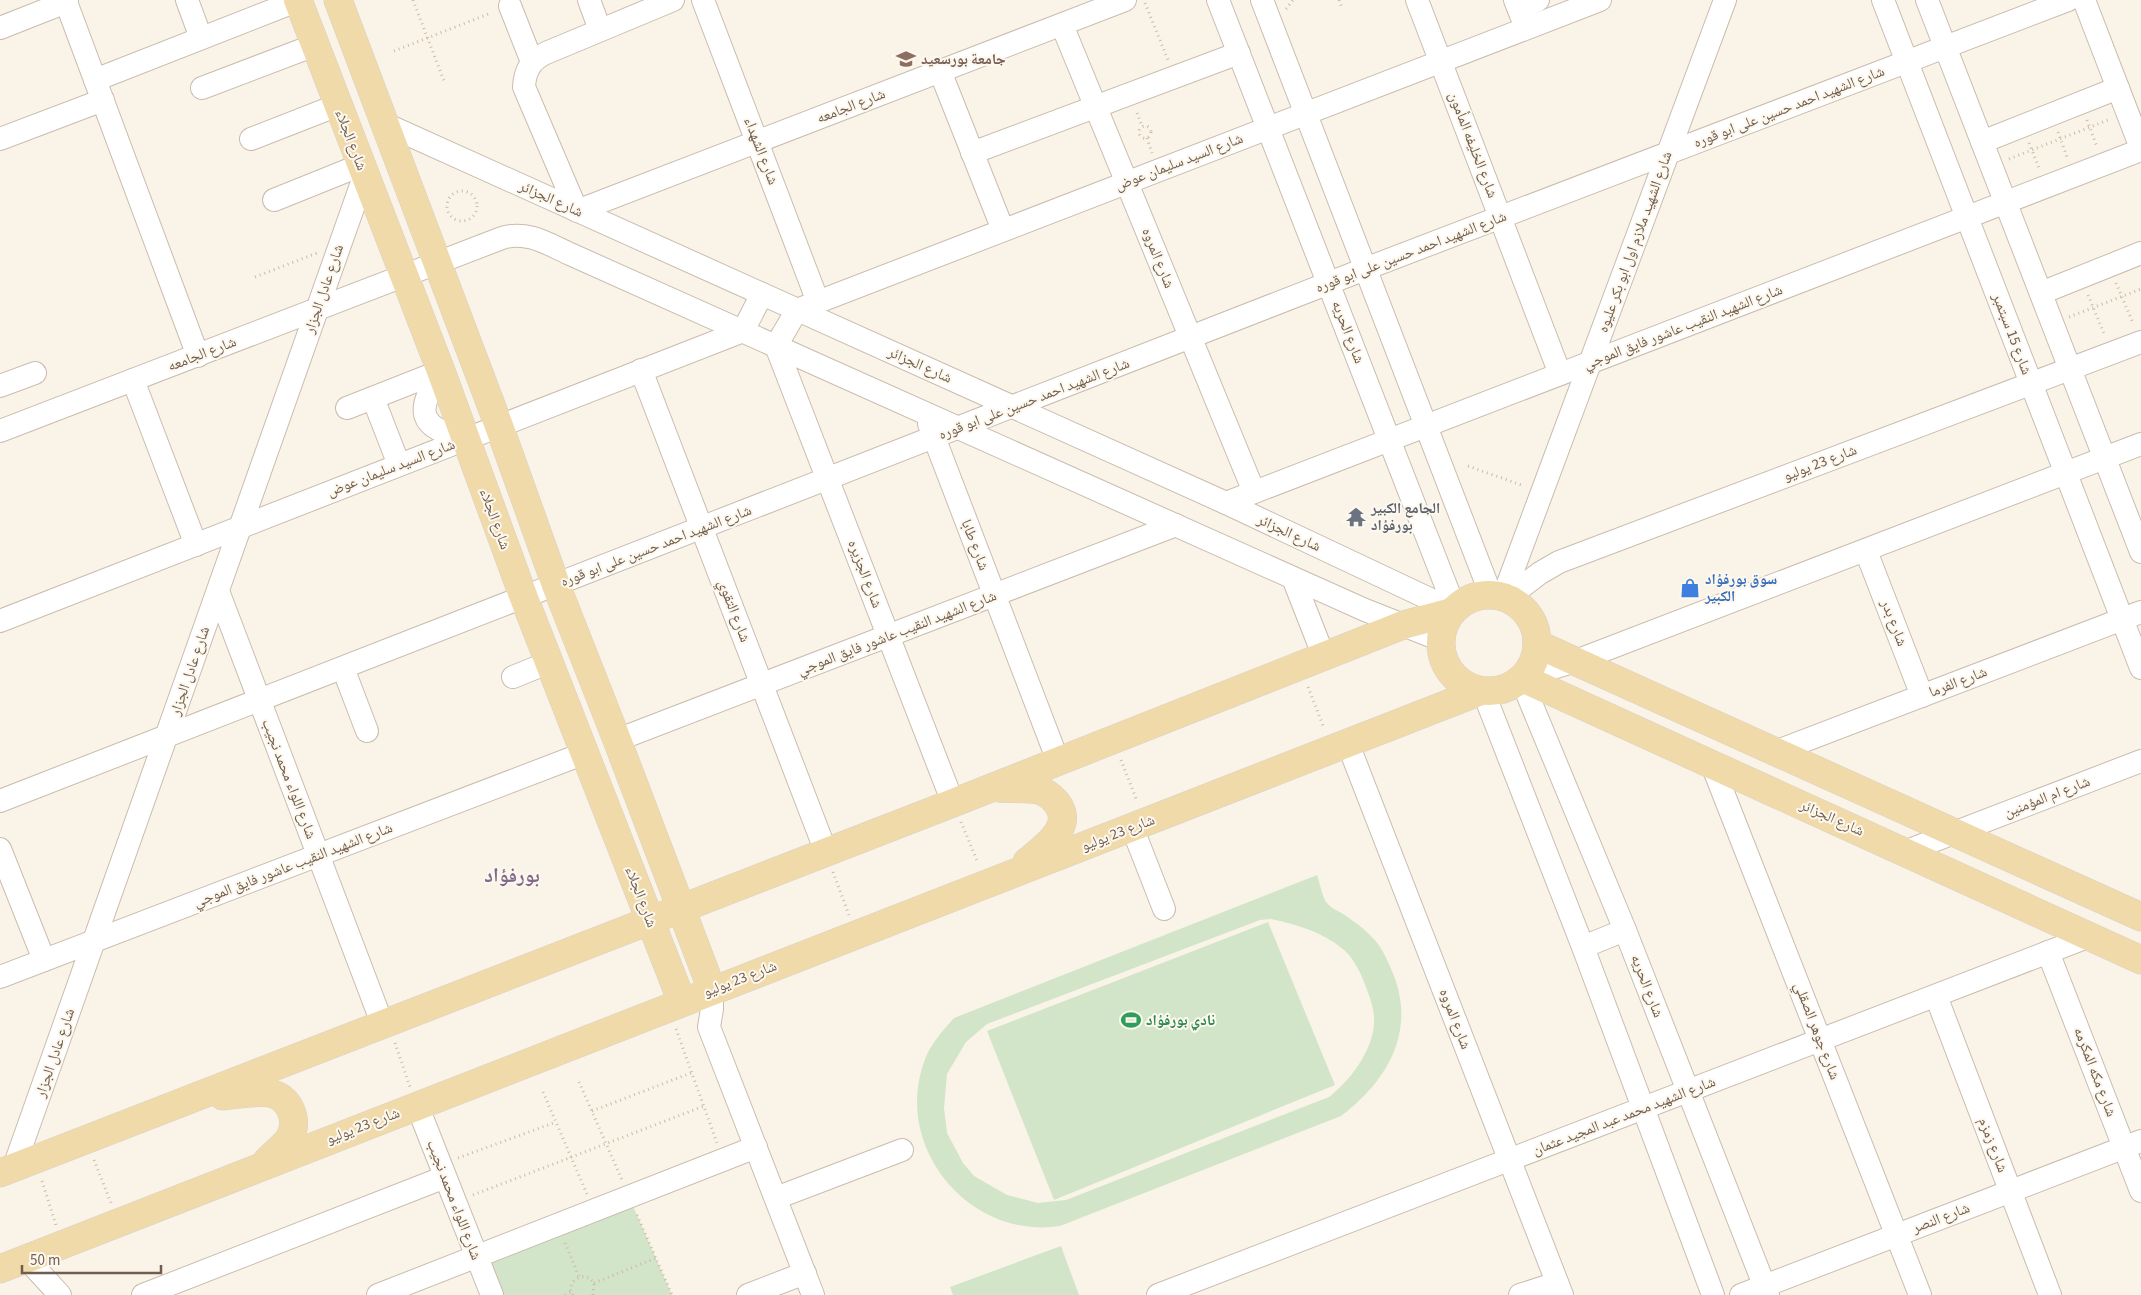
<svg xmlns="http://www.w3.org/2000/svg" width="2141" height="1295" viewBox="0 0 2141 1295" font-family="'Source Sans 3','Noto Naskh Arabic',sans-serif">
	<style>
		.green { fill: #d2e5c8; fill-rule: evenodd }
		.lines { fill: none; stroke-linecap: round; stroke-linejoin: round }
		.minor-casing { stroke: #cabcaf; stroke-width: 24 }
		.major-casing { stroke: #d7d2ce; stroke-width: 29 }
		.path { stroke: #d0b9a6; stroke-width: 3; stroke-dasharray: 1 4; stroke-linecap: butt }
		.minor { stroke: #fff; stroke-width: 22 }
		.major { stroke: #f0daa9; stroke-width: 28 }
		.labels { text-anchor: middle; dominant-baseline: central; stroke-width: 4; stroke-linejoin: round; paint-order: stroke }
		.education-label { font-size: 15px; font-weight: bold; fill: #785e54; stroke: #fdf8ee; text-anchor: start }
		.street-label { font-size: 15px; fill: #705d4f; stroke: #fdf8ee }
		.worship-label { font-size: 15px; font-weight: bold; fill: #5b616d; stroke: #fdf8ee; text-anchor: start }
		.shop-label { font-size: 15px; font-weight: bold; fill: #366cbe; stroke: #fdf8ee; text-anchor: start }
		.leisure-label { font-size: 15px; font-weight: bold; fill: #27864d; stroke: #fdf8ee; text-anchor: start }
		.district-label { font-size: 20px; font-weight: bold; fill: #82678c; stroke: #fdf8ee }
	</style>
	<rect width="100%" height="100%" fill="#faf4e8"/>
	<g class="green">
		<path d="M1317 875C1320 883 1322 897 1327 903 1331 908 1338 911 1343 914 1355 922 1369 932 1378 944 1384 952 1388 962 1392 971 1417 1029 1389 1080 1341 1116L1060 1226C970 1240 893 1148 924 1062 929 1046 943 1030 954 1018ZM1271 919C1298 925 1323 932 1344 950 1353 958 1360 971 1364 982 1369 995 1375 1009 1374 1023 1373 1050 1350 1081 1329 1097L1066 1200 1038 1203 1007 1195 974 1176 963 1163 947 1133 944 1108 947 1074 966 1042 987 1024 1260 920Z"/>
		<polygon points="1268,922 1335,1085 1054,1200 987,1031"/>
		<polygon points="629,1197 672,1295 491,1295 476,1256"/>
		<polygon points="1061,1246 1079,1295 953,1295 950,1287"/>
	</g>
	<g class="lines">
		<defs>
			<g id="minor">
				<polyline points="67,0 66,2 198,356"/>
				<polyline points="187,0 201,38"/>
				<polyline points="589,0 600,30"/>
				<path d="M673 0 546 53C531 60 525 70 524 87L577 211 1125 0"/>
				<polyline points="703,0 818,302"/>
				<polyline points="1218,0 1455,609"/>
				<polyline points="1262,0 1491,595"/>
				<polyline points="1417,0 1560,374"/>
				<polyline points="1515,0 1526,28"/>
				<polyline points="1883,0 2141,668"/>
				<polyline points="1927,0 2141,552"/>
				<polyline points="2084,0 2141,148"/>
				<polyline points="510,6 532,62"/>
				<polyline points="1519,9 1538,0"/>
				<polyline points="1062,25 1254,492"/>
				<polyline points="0,28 66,2"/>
				<polyline points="940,71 1003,230"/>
				<polyline points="95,80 299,0"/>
				<polyline points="202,88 315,45"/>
				<polyline points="385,124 1226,503 1453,610"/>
				<polyline points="0,139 103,100"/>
				<polyline points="251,139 338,105"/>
				<polyline points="1982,142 2118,88"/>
				<polyline points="972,153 1239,53"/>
				<polyline points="274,200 361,165"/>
				<polyline points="2041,293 2141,253"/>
				<polyline points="641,370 826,852"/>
				<path d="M441 371C416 411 416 427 466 439"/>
				<polyline points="133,380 196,545"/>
				<polyline points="0,386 35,373"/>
				<polyline points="373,398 399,465"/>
				<polyline points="347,408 441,371"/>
				<polyline points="929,424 1058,761"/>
				<path d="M0 431 502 238C527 230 548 244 570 254L1365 610 1441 640"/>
				<polyline points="1226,503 2141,150"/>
				<polyline points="1866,551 1922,696"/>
				<polyline points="1293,578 1324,657"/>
				<polyline points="218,591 382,1023"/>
				<polyline points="1503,597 1725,0"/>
				<polyline points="1507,598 1540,573 1559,562 2141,342"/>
				<polyline points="0,621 743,331 762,294"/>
				<polyline points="343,668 367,731"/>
				<polyline points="513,677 550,662"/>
				<polyline points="1523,677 1576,661 2141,444"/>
				<polyline points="1521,679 1625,930 1768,1295"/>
				<polyline points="1483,691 1583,947 1713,1295"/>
				<polyline points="617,740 1176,525"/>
				<polyline points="1348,744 1562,1295"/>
				<polyline points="1775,752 2141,612"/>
				<polyline points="1713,767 1920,1295"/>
				<polyline points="0,801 1365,269 2068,0"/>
				<polyline points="953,803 776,346 797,310 1600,0"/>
				<polyline points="1132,827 1164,909"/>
				<polyline points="0,849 44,960"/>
				<polyline points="1907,851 2141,761"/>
				<polyline points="1583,947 1625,930"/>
				<polyline points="2048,952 2141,1191"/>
				<polyline points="0,977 585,753"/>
				<polyline points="712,990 712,1009 709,1027 813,1295"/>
				<polyline points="1936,996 2050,1295"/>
				<polyline points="417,1105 492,1295"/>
				<polyline points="14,1167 365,174"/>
				<polyline points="776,1198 902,1150"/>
				<polyline points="26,1258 60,1295"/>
				<polyline points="143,1295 445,1177"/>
				<polyline points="378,1295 756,1147"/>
				<polyline points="748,1295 805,1273"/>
				<polyline points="1158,1295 2090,936"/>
				<polyline points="1520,1295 1557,1283"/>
				<polyline points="1741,1295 2141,1141"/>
			</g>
			<g id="major">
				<polyline points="298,0 441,371 524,598 682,1002"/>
				<polyline points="338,0 499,426 556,585 617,740 712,990"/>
				<circle cx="1489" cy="643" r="48"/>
				<polyline points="1537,644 2141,917"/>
				<path d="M1522 678C1728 772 1935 866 2141 960"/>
				<path d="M999 788C1011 789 1025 788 1038 790 1046 792 1052 797 1057 803 1075 828 1043 848 1027 862"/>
				<path d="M223 1096C237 1095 255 1091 269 1093 290 1096 300 1122 289 1139 283 1147 274 1154 267 1161"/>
				<polyline points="0,1173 953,803 1403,625 1452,612"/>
				<polyline points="0,1269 1481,691"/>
			</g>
		</defs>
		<use href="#minor" class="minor-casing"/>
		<use href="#major" class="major-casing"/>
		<g class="path">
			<polyline points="413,0 444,81"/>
			<polyline points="1339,0 1342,8"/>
			<polyline points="1145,3 1168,60"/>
			<polyline points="1286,9 1293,0"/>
			<polyline points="394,51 491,13"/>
			<polyline points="1137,113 1142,126"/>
			<polyline points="2087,120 2097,147"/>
			<circle cx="1145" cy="132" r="6"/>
			<polyline points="2058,132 2067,157"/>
			<polyline points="1147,138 1152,153"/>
			<polyline points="2029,143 2039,168"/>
			<polyline points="2009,159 2108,120"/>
			<circle cx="462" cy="206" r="15"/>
			<polyline points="255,277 317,253"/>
			<polyline points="2116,283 2133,323"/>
			<polyline points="2088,295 2105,336"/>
			<polyline points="2069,317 2141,289"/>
			<polyline points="1468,466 1524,486"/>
			<polyline points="1308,687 1324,728"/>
			<polyline points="1121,760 1137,801"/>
			<polyline points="961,822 978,863"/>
			<polyline points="833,872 849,915"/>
			<polyline points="676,1029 717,1143"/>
			<polyline points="395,1043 410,1087"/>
			<polyline points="579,1082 622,1180"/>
			<polyline points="543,1092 587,1194"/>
			<polyline points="592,1111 691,1073"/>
			<polyline points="458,1158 556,1122"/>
			<polyline points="94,1160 111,1203"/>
			<polyline points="42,1181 56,1225"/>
			<polyline points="473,1195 704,1106"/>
			<polyline points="637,1215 672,1295"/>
			<polyline points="565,1243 579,1277"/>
			<polyline points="594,1283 656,1258"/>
			<polyline points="565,1295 571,1292"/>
			<path d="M573 1295 570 1289 573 1282C580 1275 588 1275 594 1283L593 1295"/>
		</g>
		<use href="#minor" class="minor"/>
		<use href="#major" class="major"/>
	</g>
	<defs>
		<symbol id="university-bare" viewBox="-9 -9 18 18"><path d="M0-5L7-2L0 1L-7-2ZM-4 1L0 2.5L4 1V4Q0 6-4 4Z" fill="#8d6e63" stroke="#fdf8ee" stroke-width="2.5" paint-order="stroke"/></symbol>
		<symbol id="temple-bare" viewBox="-9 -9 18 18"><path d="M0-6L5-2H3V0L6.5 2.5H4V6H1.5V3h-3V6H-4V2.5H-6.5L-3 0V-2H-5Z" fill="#6b7280" stroke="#fdf8ee" stroke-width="2.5" paint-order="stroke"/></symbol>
		<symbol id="shop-bare" viewBox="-9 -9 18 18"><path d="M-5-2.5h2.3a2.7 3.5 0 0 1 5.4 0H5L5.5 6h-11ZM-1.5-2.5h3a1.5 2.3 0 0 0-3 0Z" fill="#3f7fe0" stroke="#fdf8ee" stroke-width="2.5" paint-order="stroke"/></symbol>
		<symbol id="stadium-bare" viewBox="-9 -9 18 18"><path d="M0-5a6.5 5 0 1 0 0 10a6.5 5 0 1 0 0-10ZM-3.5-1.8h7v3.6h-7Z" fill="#2e9e5b" stroke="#fdf8ee" stroke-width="2.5" paint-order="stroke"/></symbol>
	</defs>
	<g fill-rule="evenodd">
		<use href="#university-bare" x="892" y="45" width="28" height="28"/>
		<use href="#temple-bare" x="1342" y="503" width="28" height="28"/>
		<use href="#shop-bare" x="1676" y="574" width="28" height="28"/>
		<use href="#stadium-bare" x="1117" y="1006" width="28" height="28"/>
	</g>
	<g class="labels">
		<g class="education-label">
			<text x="921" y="59">جامعة بورسعيد</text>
		</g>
		<g class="street-label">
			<text transform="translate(851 106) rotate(-21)">شارع الجامعه</text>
			<text transform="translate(1789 107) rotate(-21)">شارع الشهيد احمد حسين على ابو قوره</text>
			<text transform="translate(351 140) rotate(69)">شارع الجلاء</text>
			<text transform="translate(1473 145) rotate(69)">شارع الخليفه المأمون</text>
			<text transform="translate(761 151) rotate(69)">شارع الشهداء</text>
			<text transform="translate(1179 162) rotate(-21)">شارع السيد سليمان عوض</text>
			<text transform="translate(551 199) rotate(24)">شارع الجزائر</text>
			<text transform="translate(1635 242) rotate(-70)">شارع الشهيد ملازم اول ابو بكر عليوه</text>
			<text transform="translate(1411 252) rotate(-21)">شارع الشهيد احمد حسين على ابو قوره</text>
			<text transform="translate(1158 258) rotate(68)">شارع المروه</text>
			<text transform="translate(324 289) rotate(-71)">شارع عادل الجزار</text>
			<text transform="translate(1683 327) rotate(-21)">شارع الشهيد النقيب عاشور فايق الموجي</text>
			<text transform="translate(1348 332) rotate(69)">شارع الحريه</text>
			<text transform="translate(2012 334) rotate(69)">شارع 15 سبتمبر</text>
			<text transform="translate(202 354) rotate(-21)">شارع الجامعه</text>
			<text transform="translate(920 365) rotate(24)">شارع الجزائر</text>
			<text transform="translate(1034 399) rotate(-21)">شارع الشهيد احمد حسين على ابو قوره</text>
			<text transform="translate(1820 463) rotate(-21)">شارع 23 يوليو</text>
			<text transform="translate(391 468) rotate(-21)">شارع السيد سليمان عوض</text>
			<text transform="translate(495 519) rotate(70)">شارع الجلاء</text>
			<text transform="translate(1289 533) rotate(25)">شارع الجزائر</text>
			<text transform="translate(975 545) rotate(69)">شارع طابا</text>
			<text transform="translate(656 546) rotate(-21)">شارع الشهيد احمد حسين على ابو قوره</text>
			<text transform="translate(865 574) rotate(69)">شارع الجزيره</text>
			<text transform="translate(734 611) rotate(69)">شارع التقوي</text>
			<text transform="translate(1894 623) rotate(69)">شارع بدر</text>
			<text transform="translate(897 633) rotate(-21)">شارع الشهيد النقيب عاشور فايق الموجي</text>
			<text transform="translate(190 671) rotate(-71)">شارع عادل الجزار</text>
			<text transform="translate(1958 682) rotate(-21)">شارع الفرما</text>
			<text transform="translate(289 779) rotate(69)">شارع اللواء محمد نجيب</text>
			<text transform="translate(2047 797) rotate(-21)">شارع ام المؤمنين</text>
			<text transform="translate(1832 818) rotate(24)">شارع الجزائر</text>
			<text transform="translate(1118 833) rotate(-21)">شارع 23 يوليو</text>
			<text transform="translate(293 865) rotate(-21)">شارع الشهيد النقيب عاشور فايق الموجي</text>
			<text transform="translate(641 897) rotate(69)">شارع الجلاء</text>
			<text transform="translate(740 979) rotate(-21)">شارع 23 يوليو</text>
			<text transform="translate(1647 986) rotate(69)">شارع الحريه</text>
			<text transform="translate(1455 1019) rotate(69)">شارع المروه</text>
			<text transform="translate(1817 1031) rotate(69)">شارع جوهر الصقلي</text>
			<text transform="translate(55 1053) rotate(-71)">شارع عادل الجزار</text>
			<text transform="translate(2095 1072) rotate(69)">شارع مكه المكرمه</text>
			<text transform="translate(1624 1116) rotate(-21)">شارع الشهيد محمد عبد المجيد عثمان</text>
			<text transform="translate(363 1126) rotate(-21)">شارع 23 يوليو</text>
			<text transform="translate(1993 1145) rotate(69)">شارع زمزم</text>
			<text transform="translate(454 1200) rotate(69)">شارع اللواء محمد نجيب</text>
			<text transform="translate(1941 1218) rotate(-21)">شارع النصر</text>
		</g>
		<g class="worship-label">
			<text x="1371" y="508">الجامع الكبير<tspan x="1371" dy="17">بورفؤاد</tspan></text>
		</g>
		<g class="shop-label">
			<text x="1705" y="579">سوق بورفؤاد<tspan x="1705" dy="17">الكبير</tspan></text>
		</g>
		<g class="leisure-label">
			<text x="1146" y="1020">نادي بورفؤاد</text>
		</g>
		<g class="district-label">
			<text x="512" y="876">بورفؤاد</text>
		</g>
	</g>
	<path d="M22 1265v8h139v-8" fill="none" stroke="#705d4f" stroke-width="2.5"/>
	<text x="30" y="1265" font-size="15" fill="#705d4f" stroke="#fdf8ee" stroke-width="4" paint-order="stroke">50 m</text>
</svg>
